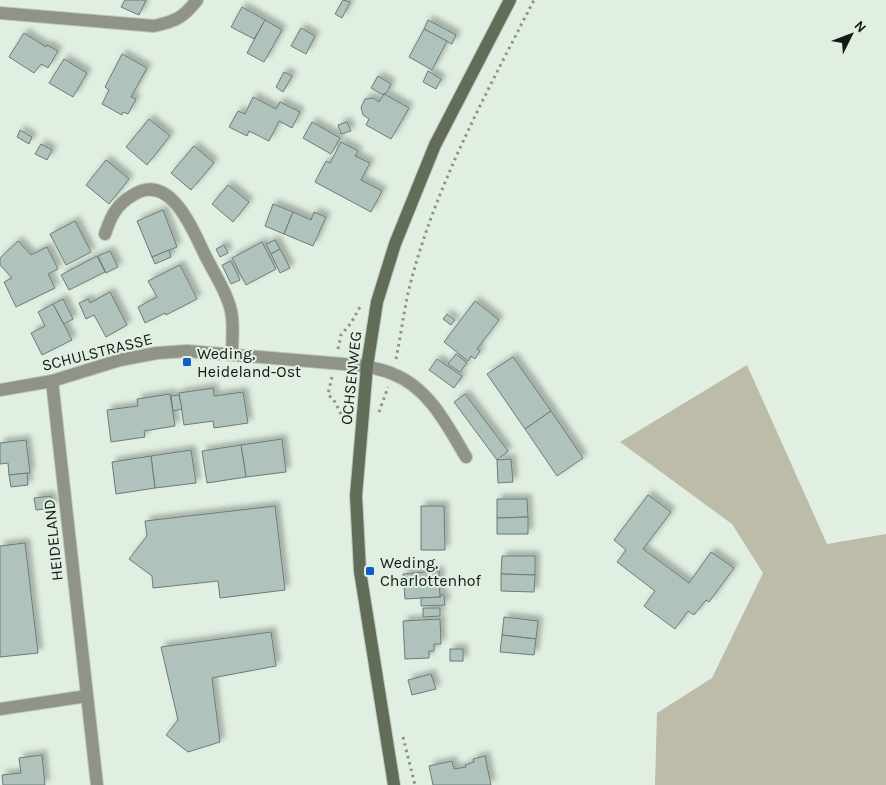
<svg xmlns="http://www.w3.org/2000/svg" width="886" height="785" viewBox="0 0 886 785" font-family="Karla,sans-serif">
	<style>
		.green { fill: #bdbca8 }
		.building { fill: #afc2bb; stroke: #6b7d76; filter: url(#shadow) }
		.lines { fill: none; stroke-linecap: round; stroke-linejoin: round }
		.street-casing { stroke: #bcc8bd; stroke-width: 14 }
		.secondary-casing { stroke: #bcc8bd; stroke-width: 14 }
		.path { stroke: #8a948b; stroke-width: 3; stroke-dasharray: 2.5 4; stroke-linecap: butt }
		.street { stroke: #8f9487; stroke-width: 12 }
		.secondary { stroke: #636b59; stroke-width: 12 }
		.poi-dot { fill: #105fc9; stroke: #e1efe2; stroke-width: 2 }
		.labels { text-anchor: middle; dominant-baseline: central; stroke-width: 4; stroke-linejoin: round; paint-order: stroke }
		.street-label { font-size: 16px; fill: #141915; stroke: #e1efe2 }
		.poi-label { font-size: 16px; fill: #141915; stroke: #e1efe2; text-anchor: start }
	</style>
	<defs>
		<filter id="shadow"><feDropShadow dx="4.5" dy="-4.5" stdDeviation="2.5" flood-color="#0004"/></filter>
	</defs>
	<rect width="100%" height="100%" fill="#e1efe2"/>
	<polygon class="green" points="747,365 827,544 886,534 886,785 655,785 657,713 712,678 763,573 732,524 620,442"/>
	<g class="building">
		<polygon points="125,0 146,0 139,15 121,7"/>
		<polygon points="343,0 350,2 342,18 335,14"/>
		<polygon points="242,7 265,20 254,39 231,27"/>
		<polygon points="265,20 282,30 264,62 247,53"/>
		<polygon points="428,20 456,35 452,44 424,29"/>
		<polygon points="301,28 315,36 306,54 291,46"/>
		<polygon points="424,29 447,41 432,70 409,57"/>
		<polygon points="24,33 46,47 47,45 58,51 48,68 41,64 34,73 9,57"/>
		<polygon points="122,54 147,68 131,97 136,99 128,114 123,112 122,115 102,104 109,90 105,87"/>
		<polygon points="64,59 87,73 73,97 49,83"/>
		<polygon points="428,71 441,79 436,89 423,82"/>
		<polygon points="284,72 292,76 283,92 276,87"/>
		<polygon points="378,76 391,84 386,94 384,93 383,95 371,88"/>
		<polygon points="384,94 409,108 391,139 366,125 369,119 363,115 361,107 365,99 373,98 379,102"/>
		<polygon points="253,97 276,109 280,102 300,112 292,128 279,121 269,141 249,131 247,136 229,127 238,111 245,114"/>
		<polygon points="149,119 170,136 147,165 126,147"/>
		<polygon points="312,122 340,138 331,154 303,138"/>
		<polygon points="347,122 351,131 341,134 338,125"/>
		<polygon points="20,130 32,137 29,144 17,137"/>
		<polygon points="341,142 358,151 355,156 370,163 361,180 382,191 371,212 315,182 326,161 330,163"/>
		<polygon points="41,144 52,150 47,160 35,154"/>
		<polygon points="194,146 214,163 191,190 171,173"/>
		<polygon points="106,160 129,179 109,204 86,185"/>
		<polygon points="228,185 249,202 233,222 212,204"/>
		<polygon points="273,204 293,212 284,234 265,226"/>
		<polygon points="163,210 177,247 152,257 137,221"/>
		<polygon points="293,212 311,220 314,212 326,217 313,246 284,234"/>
		<polygon points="75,221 91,252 66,265 50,234"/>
		<polygon points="275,240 280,249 271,254 266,244"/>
		<polygon points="18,241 31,255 47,247 58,269 48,274 55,288 16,307 4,282 12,278 0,265 0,258"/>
		<polygon points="262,242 276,269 246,285 232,258"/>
		<polygon points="224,245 228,253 220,257 216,249"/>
		<polygon points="280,249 290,268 280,273 271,254"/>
		<polygon points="169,250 171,257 155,264 152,257"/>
		<polygon points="110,251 118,267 106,273 98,256"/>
		<polygon points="97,256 105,272 69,290 61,275"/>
		<polygon points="231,261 240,280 231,284 222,265"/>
		<polygon points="180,265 197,299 166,315 165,313 145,323 138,307 157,297 148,281"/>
		<polygon points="110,292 127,325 106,337 94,315 86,319 79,303 88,299 90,303"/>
		<polygon points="63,299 73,319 64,324 53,304"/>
		<polygon points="475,301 499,320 477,349 480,351 475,359 471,356 468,361 444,342"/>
		<polygon points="53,304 72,340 42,355 31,333 45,326 38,312"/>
		<polygon points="447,314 455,320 451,325 443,319"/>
		<polygon points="456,354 467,363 460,372 448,364"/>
		<polygon points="513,357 551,411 525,429 487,374"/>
		<polygon points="437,359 462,376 454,388 429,370"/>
		<polygon points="213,388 214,396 243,392 248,423 214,428 213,421 184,425 179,393"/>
		<polygon points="170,394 175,426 144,431 145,437 111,442 107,410 138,406 137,399"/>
		<polygon points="465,394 508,451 497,460 454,402"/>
		<polygon points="179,395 182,409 173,411 171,396"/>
		<polygon points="551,411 583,458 557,476 525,429"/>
		<polygon points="282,439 286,472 246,477 241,445"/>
		<polygon points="26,440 30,473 9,475 8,463 0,464 0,443"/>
		<polygon points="241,445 246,477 207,483 202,451"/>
		<polygon points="191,450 196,483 155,488 151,456"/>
		<polygon points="151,456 155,488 116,494 112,462"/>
		<polygon points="511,459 513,482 498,483 497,460"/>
		<polygon points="27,473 28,485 11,487 9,475"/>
		<polygon points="648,495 671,512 643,549 689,583 711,552 734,568 709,602 706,600 694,615 688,611 675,629 644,606 655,591 617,562 626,550 614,540"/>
		<polygon points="51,496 53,508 36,510 34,498"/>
		<polygon points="497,499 527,499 528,517 497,518"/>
		<polygon points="275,506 285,590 220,598 218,581 153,588 152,576 129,559 147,536 145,521"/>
		<polygon points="421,506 444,506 445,550 421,550"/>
		<polygon points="528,517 528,534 497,534 497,518"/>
		<polygon points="25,543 38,653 0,657 0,546"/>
		<polygon points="502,556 535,556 535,575 501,574"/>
		<polygon points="439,571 440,597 405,599 403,574"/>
		<polygon points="501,574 535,575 534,592 501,591"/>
		<polygon points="440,595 444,595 445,605 421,606 421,598 441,597"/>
		<polygon points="423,608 440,608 440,616 423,617"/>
		<polygon points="504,617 538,621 536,639 502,635"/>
		<polygon points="440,619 441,644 434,644 434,651 429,651 429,658 405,659 403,621"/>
		<polygon points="271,632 276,666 212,678 220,742 188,752 166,735 178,720 161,647"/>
		<polygon points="502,635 536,639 534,655 500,652"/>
		<rect x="450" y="649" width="13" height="12"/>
		<polygon points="431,674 436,689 412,695 408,680"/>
		<polygon points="42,755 45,785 3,785 2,775 21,773 19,758"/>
		<polygon points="485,756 491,785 433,785 429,766 452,761 454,769 466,767 465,765 474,762 473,759"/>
	</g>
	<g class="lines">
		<defs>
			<g id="street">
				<path d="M0 13 154 26C176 21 183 18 197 0"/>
				<path d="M105 234C111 216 116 205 133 195 171 171 193 231 206 257 213 271 223 286 228 301 235 318 232 337 232 354"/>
				<polyline points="52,381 97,785"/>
				<path d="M0 390 52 381 120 360 157 353 187 351 367 366C375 369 385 370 393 374 429 388 447 425 466 457"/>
				<polyline points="0,709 87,696"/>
			</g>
			<polyline id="secondary" points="394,785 360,571 356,496 367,366 377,302 395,244 418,187 435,145 510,0"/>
		</defs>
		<use href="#street" class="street-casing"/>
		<use href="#secondary" class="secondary-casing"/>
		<g class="path">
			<polyline points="338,349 341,335 351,323 360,307"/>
			<path d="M396 359C401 335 404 309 410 285 436 184 487 92 534 0"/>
			<polyline points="332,377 328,394 335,402 342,416 348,419"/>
			<polyline points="379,412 388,387"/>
			<polyline points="403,737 415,785"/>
		</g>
		<use href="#street" class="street"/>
		<use href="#secondary" class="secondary"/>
	</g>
	<g class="poi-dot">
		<rect x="182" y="357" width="10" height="10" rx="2.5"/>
		<rect x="365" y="566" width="10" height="10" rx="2.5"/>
	</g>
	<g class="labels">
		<g class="street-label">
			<text transform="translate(97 352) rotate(-14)">SCHULSTRASSE</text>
			<text transform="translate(351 378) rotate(-84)">OCHSENWEG</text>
			<text transform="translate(53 540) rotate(-96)">HEIDELAND</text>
		</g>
		<g class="poi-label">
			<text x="197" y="353">Weding,<tspan x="197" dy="18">Heideland-Ost</tspan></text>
			<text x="380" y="562">Weding,<tspan x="380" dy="18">Charlottenhof</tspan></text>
		</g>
	</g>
	<g transform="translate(851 35) rotate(48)" stroke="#e1efe2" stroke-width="4" paint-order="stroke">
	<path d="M0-4L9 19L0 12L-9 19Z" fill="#141915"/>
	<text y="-8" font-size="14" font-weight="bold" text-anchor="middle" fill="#141915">N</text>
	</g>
</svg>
